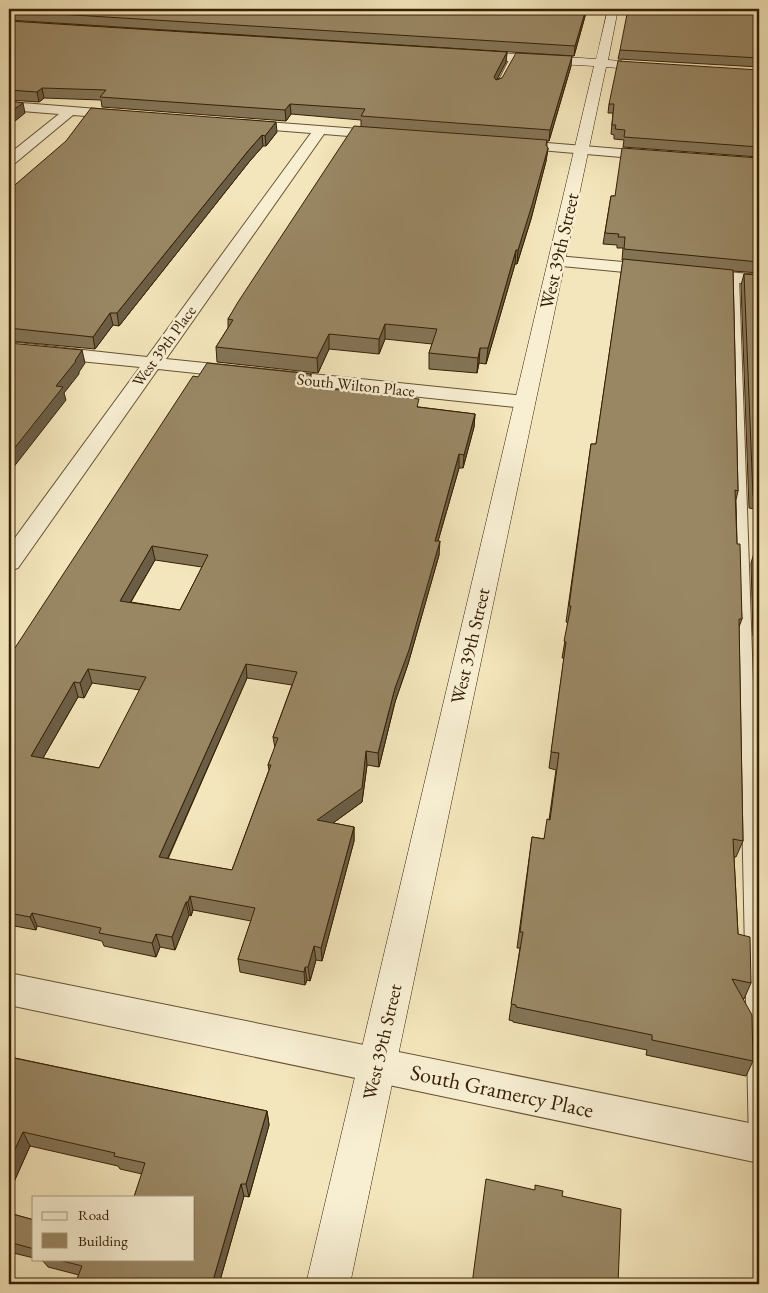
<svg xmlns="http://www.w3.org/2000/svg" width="768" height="1293" viewBox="0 0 768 1293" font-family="'EB Garamond',serif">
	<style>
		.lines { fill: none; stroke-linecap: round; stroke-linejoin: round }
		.lane-casing { stroke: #665233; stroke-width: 2 }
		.street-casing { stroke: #665233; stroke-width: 2 }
		.secondary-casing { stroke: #362005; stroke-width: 1 }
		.lane { fill: #f8efd3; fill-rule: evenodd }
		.street { fill: #f8efd3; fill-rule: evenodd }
		.secondary { fill: #f8efd3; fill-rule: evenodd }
		.wall { fill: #847456; stroke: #362005; fill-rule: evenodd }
		.shaded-wall { fill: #6b5e46; stroke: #362005 }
		.building { fill: #998764; stroke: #362005; fill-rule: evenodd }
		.labels { text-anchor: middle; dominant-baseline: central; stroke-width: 5; stroke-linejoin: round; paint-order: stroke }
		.far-street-label { font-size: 16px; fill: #362005; stroke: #f8efd3 }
		.street-label { font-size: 19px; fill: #362005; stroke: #f8efd3 }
		.near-street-label { font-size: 22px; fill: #362005; stroke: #f8efd3 }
	</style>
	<rect width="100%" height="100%" fill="#f4e6bc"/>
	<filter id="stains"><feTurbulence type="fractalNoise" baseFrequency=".004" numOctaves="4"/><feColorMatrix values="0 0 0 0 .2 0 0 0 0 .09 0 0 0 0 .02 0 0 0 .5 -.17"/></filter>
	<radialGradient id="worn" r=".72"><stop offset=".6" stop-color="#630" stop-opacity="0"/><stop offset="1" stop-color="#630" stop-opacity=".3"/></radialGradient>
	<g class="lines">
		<defs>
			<g id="lane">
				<polygon points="513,56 516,58 500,87 495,88 510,58"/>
				<polygon points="735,275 739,278 759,856 759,1154 752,1151 749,1144 731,278"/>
			</g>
			<g id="street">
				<polygon points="9,102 123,111 130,115 123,119 73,115 14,164 9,165 9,154 59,114 9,110"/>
				<polygon points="242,120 385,131 392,135 385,139 324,134 166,359 525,396 532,398 535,402 532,406 525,408 158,369 18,568 9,571 9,546 140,367 9,354 9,342 147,357 311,133 237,127 235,124 237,121"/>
				<polygon points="511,140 656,152 663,156 656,160 506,147 504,144 506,141"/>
				<polygon points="557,256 656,265 662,266 664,270 662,274 656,275 551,265 549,261 551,257"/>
				<polygon points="698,269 759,275 759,285 692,278 689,274 692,270"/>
				<polygon points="9,973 759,1125 759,1163 9,1005"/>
			</g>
			<polygon id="secondary" points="608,9 618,9 608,60 622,61 624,64 618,68 606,67 350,1284 306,1284 594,66 469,59 463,55 469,51 596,59"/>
		</defs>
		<use href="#lane" class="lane-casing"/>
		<use href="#street" class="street-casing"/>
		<use href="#secondary" class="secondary-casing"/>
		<use href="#lane" class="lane"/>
		<use href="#street" class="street"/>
		<use href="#secondary" class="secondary"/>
	</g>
	<g class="wall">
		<polygon points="9,9 587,9 574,56 9,20"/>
		<polygon points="759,9 759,67 618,59 620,50"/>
		<polygon points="9,21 507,52 506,62 497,79 571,66 549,141 547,141 547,147 548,148 546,161 531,219 517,264 515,264 486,364 479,363 477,373 429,369 429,353 432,344 385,339 379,354 329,349 318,373 217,362 216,347 228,328 228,319 361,126 361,120 291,114 286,121 102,107 101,100 44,98 39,102 9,100"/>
		<polygon points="759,70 759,158 759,157 623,147 624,140 614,139 614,135 611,134 613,113 608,113 609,104"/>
		<polygon points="277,132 266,146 263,146 249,162 119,326 113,325 95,349 9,341 9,190"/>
		<polygon points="759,158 759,273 733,271 738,491 736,500 737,544 742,619 739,627 743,841 736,857 734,857 738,934 751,983 744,999 743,998 753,1061 746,1076 646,1055 647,1050 513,1022 513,1021 509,1020 520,948 517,948 532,837 544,839 549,820 556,770 549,768 564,658 562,658 568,623 566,622 591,444 596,444 623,260 622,260 623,248 617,248 617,245 603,244 611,196 615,196"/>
		<polygon points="744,274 759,275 759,510 749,508 741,285"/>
		<path d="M311 387 419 407 475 414 474 427 463 468H459L438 541 439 555 408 664 395 702 379 767 367 765 362 802 333 823 354 827V841L322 961 316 960 310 981 307 980 305 985 240 972 238 959 251 921 193 910 191 916 189 915 175 950 160 947 156 957 104 946 102 941 37 926 36 930 9 925V657ZM155 560 202 567 180 610 131 602ZM247 678 292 685 273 737 275 748 268 765 269 770 232 870 168 859ZM92 683 140 690 99 768 43 758 78 697 84 698Z"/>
		<polygon points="755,550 759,551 759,635 753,636 751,563"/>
		<polygon points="9,1048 15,1058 267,1111 269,1125 249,1197 244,1196 219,1284 75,1284 79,1275 48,1267 43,1261 37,1259 194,1259 194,1197 134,1197 142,1174 120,1169 118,1166 30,1146 9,1193"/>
		<polygon points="9,1213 34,1220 34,1258 9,1252"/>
	</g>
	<g class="shaded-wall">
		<polygon points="586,9 587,9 574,56 575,46"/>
		<polygon points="507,52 506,62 493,87 494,77"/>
		<polygon points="572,56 571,66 549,141 550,130"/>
		<polygon points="42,88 44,98 39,102 37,92"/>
		<polygon points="23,103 25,113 9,126 9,113"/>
		<polygon points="290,104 291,114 286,121 285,110"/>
		<polygon points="276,122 277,132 266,146 265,136"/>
		<polygon points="262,135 263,146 249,162 119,326 117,313 248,151"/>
		<polygon points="548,148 546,161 531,219 517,264 518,250"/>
		<polygon points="516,250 515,264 486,364 488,348"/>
		<polygon points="110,313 113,325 95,349 93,337"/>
		<polygon points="385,324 385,339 379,354 379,339"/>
		<polygon points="329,334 329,349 318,373 317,358"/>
		<polygon points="480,348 479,363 477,373 478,358"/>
		<polygon points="82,350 85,363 79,372 79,374 64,393 66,400 9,473 9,455 56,386"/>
		<polygon points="311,374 311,387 305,386"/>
		<polygon points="475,414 474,427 463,468 464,455"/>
		<polygon points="459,454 459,468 434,555 435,541"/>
		<polygon points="440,541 439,555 408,664 395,702 379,767 378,753 395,688"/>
		<polygon points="152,546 155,560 123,615 120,601"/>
		<polygon points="246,664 247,678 162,871 159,857"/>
		<polygon points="88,669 92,683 84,698 80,683"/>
		<polygon points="74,682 78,697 36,770 31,756"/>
		<polygon points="366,751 367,765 362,802 318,834 317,820"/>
		<polygon points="354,827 354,841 322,961 321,948"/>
		<polygon points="190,896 193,910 191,916 188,902"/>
		<polygon points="186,902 189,915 175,950 172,937"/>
		<polygon points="32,913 37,926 36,930 30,917"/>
		<polygon points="156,934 160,947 156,957 152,943"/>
		<polygon points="314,946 316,960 310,981 308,967"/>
		<polygon points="305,967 307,980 305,985 304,972"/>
		<polygon points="9,1048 16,1062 9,1064"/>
		<polygon points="267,1111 269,1125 249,1197 246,1184"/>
		<polygon points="23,1132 30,1146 9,1193 9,1162"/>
		<polygon points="241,1184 244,1196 219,1284 212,1284"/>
	</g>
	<g class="building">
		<polygon points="9,9 586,9 575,46 9,11"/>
		<polygon points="628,9 759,9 759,58 620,50"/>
		<polygon points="9,21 507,52 494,77 496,80 502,78 516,53 572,56 550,130 361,116 365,109 290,104 285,110 100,97 106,90 42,88 37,92 9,90"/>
		<polygon points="618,61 759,70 759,147 624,137 625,130 615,129 616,125 612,125 614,104 609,104"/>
		<polygon points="9,101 23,103 9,113"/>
		<polygon points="91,108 276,122 265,136 262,135 248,151 117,313 110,313 93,337 9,328 9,190 66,141"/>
		<polygon points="354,126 547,140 546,145 548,148 532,205 518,250 516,250 488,348 480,348 478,358 429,353 437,329 385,324 379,339 329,334 317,358 216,347 233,320 228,319 238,302"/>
		<polygon points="622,148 759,158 759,262 624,249 625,237 618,237 619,234 605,233 611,196 615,196"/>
		<polygon points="623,259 733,270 738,491 735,490 737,544 740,544 742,619 739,619 743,841 733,839 738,934 750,937 751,983 732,979 752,1015 753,1061 652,1040 652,1035 516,1007 516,1005 511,1004 523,932 520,932 532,837 544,839 547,819 550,820 559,753 551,752 566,642 564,641 571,606 569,606 591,444 596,444"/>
		<polygon points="744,274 759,275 759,496 753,496"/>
		<polygon points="9,343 82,350 75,361 76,361 56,386 63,387 9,455"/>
		<path d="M207 363 311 374 305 386 419 399 417 407 475 414 464 455 459 454 435 541H440L409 650 395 688 378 753 366 751 362 788 317 820 354 827 321 948 314 946 308 967H305L304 972 238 959 255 908 190 896 188 902H186L172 937 156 934 152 943 99 933 101 928 32 913 30 917 9 913V657L193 376 198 377ZM152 546 208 555 180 610 120 601ZM246 664 297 672 273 737 278 738 268 765H271L232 870 159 857ZM88 669 146 677 99 768 31 756 74 682 80 683Z"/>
		<polygon points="755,550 759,551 759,622 758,622"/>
		<polygon points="9,1057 267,1111 246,1184 241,1184 212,1284 75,1284 82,1266 55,1259 194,1259 194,1197 134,1197 145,1163 114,1156 115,1153 23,1132 9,1162"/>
		<polygon points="486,1179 535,1190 535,1185 563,1191 562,1196 621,1209 618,1284 472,1284"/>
		<polygon points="9,1213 34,1220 34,1249 9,1242"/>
	</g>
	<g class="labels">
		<g class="far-street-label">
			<text transform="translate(164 346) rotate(-54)">West 39th Place</text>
			<text transform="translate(356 385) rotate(6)">South Wilton Place</text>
		</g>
		<g class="street-label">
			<text transform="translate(559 251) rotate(-77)">West 39th Street</text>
			<text transform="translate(470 646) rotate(-77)">West 39th Street</text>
			<text transform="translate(382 1042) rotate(-77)">West 39th Street</text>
		</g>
		<g class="near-street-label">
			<text transform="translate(502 1091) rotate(12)">South Gramercy Place</text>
		</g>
	</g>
	<rect width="768" height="1293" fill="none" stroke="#f4e6bc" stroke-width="30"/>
	<rect x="10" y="10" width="748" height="1273" fill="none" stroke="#362005" stroke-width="2.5"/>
	<rect x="15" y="15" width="738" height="1263" fill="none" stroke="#362005"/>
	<rect x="32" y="1196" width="162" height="65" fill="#f8efd3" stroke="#aa9c81"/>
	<rect x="42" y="1212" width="25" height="8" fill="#f8efd3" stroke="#aa9c81"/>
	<text x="78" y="1220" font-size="15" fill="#362005">Road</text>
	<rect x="42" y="1233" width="25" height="15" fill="#998764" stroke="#aa9c81"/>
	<text x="78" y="1246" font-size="15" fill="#362005">Building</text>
	<rect width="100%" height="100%" filter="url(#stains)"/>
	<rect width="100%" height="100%" fill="url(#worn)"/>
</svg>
